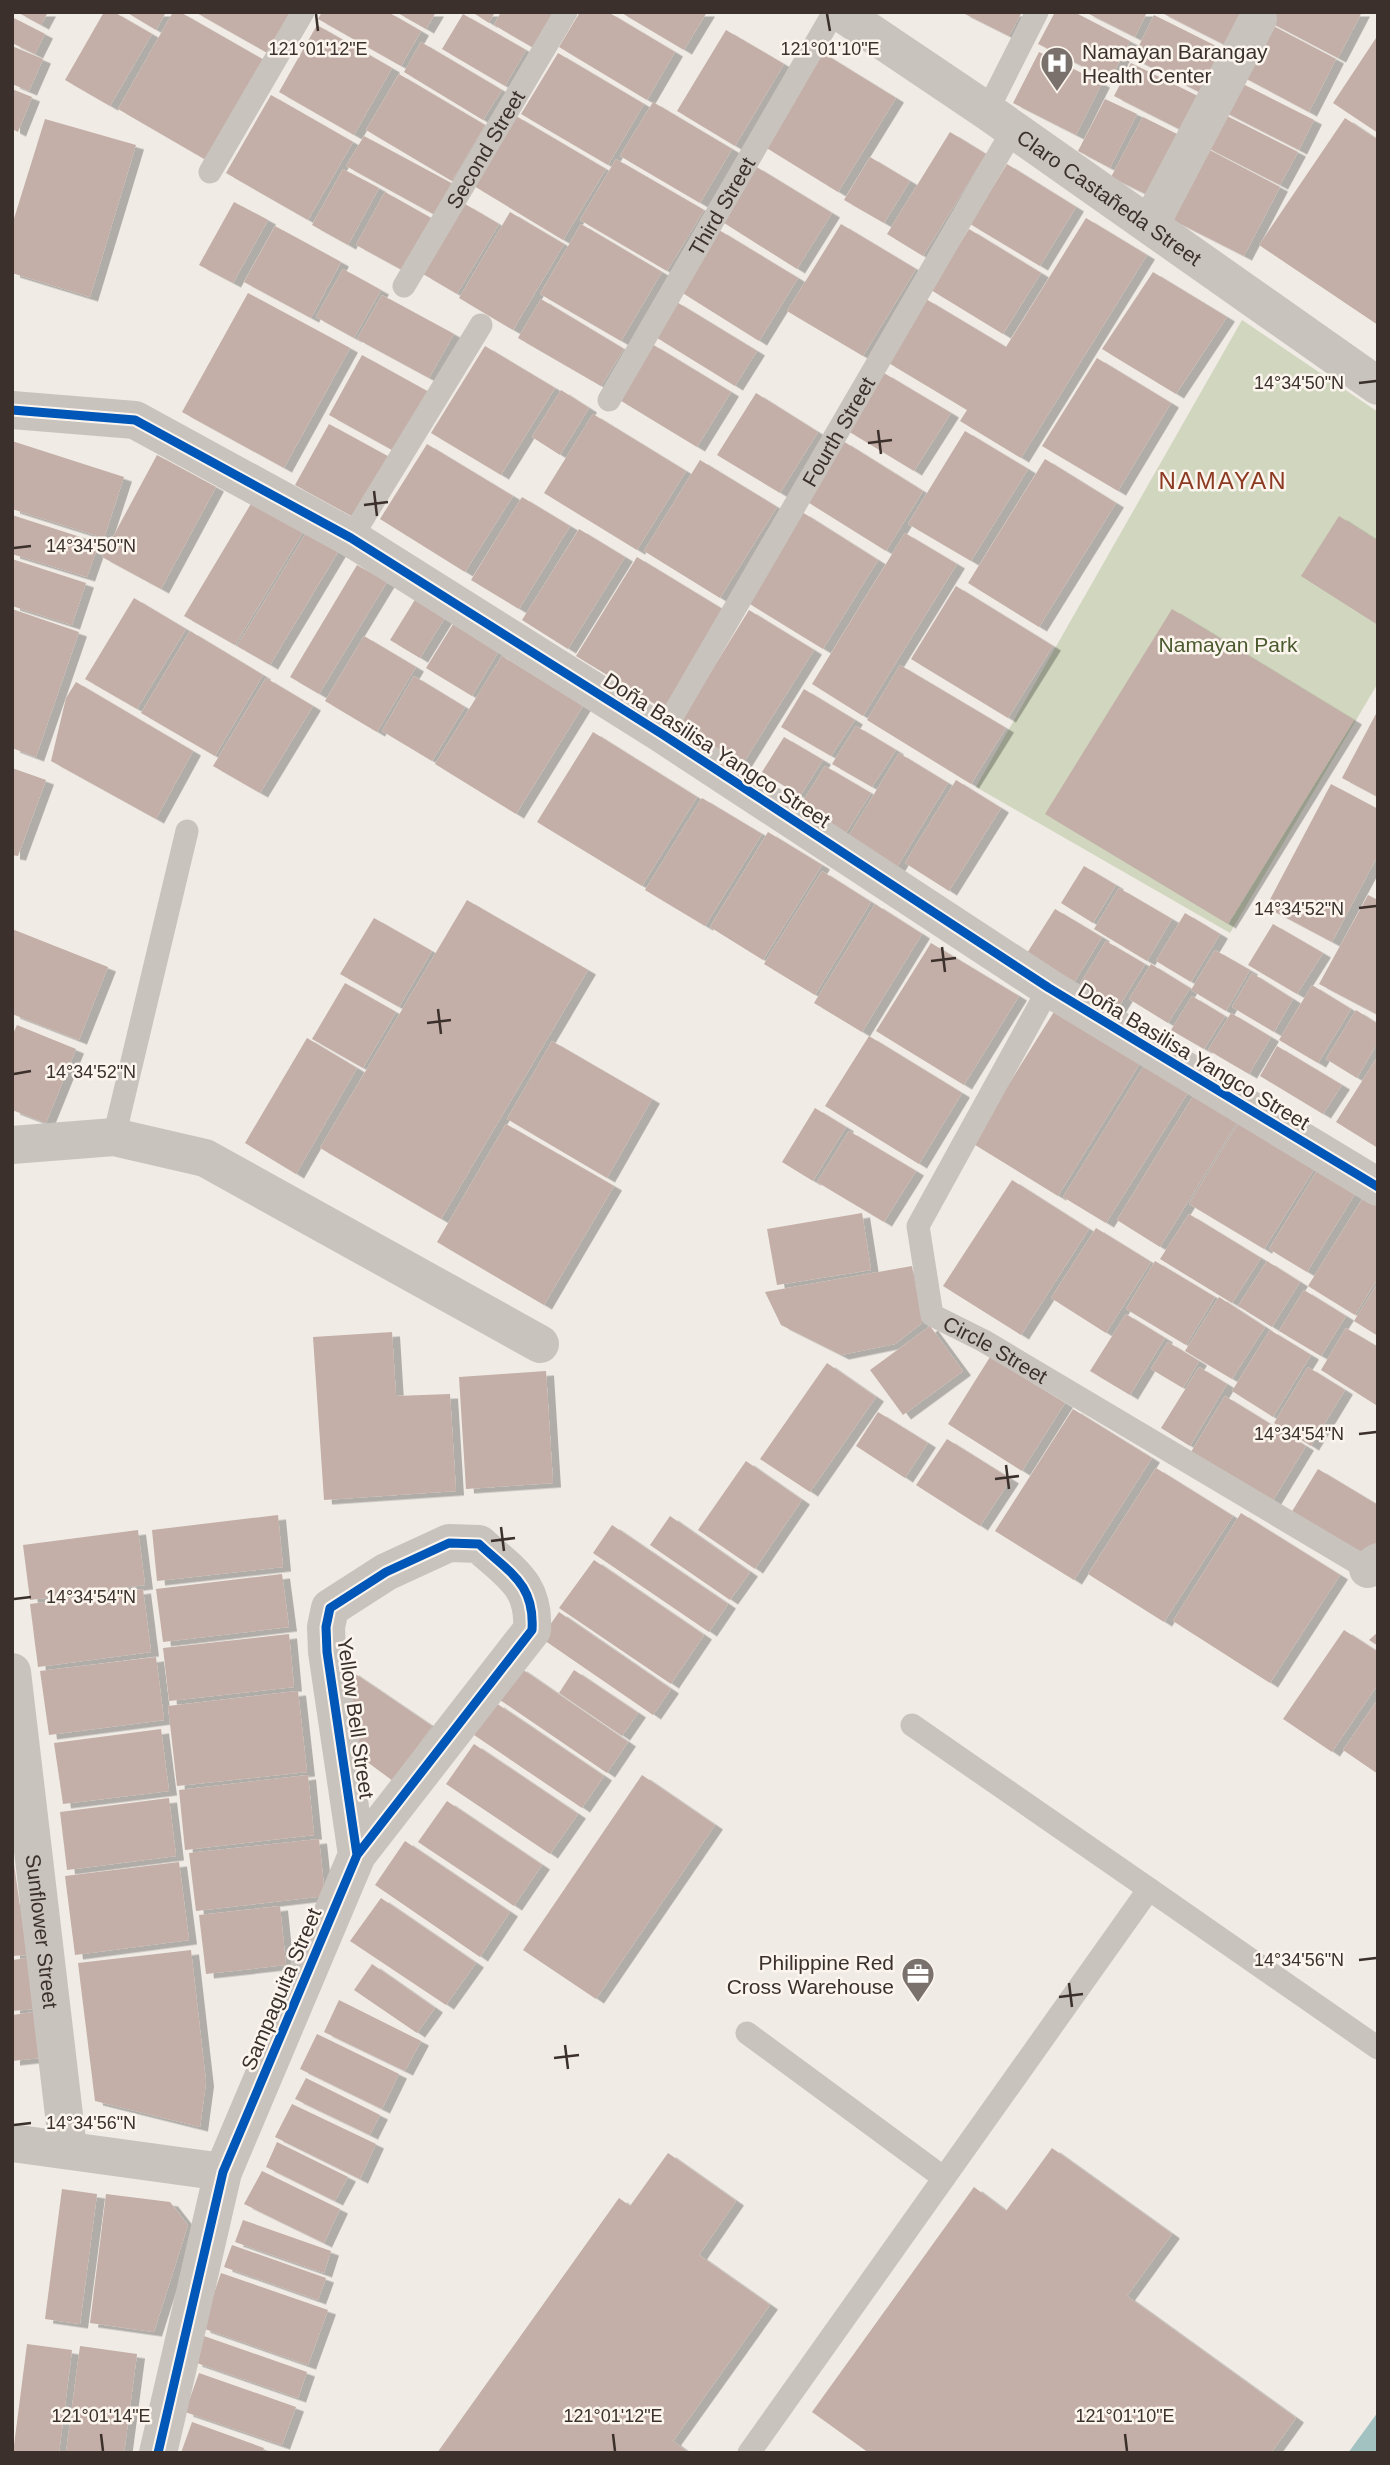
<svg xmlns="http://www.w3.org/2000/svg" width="1390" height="2465" viewBox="0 0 1390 2465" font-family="Helvetica,sans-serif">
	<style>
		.green { fill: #d1d6bf }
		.water { fill: #a1c2c1 }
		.building { fill: #c3afa7; filter: url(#shadow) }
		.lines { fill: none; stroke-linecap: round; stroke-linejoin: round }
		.service { stroke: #c9c3be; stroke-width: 23 }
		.minor { stroke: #c9c3be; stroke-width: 38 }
		.cycleway-casing { stroke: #fbf5ee; stroke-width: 13 }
		.cycleway { stroke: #0057b8; stroke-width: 9 }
		.ticks { fill: none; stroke: #3b302b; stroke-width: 2.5 }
		.labels { text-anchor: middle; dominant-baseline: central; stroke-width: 5; stroke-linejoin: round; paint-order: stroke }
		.poi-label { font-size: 21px; fill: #3b302b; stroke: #fbf5ee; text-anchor: start }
		.street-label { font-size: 21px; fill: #3b302b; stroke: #fbf5ee }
		.park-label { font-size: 21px; fill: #4a5a2e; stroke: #fbf5ee }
		.quarter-label { font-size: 24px; letter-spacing: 2px; fill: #8c3b22; stroke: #fbf5ee }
		.ticks-label { font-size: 18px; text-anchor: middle; fill: #3b302b; stroke: #fbf5ee; stroke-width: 5; stroke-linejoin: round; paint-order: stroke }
	</style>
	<defs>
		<filter id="shadow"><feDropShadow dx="8" dy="4.5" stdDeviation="0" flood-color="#0004"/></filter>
	</defs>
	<rect width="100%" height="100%" fill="#f0ebe5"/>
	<polygon class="green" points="1242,320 1378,412 1378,683 1230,933 976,787"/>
	<polygon class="water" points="1378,2412 1378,2453 1348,2453"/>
	<g class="building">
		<polygon points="17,12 48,12 41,25"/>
		<polygon points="104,12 114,12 152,34 110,106 65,80"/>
		<polygon points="126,12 166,12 156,30"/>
		<polygon points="173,12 180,12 264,60 206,160 118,109"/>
		<polygon points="195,12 295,12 271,55"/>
		<polygon points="322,12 388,12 421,31 401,66 318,19"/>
		<polygon points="396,12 436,12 426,29"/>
		<polygon points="472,12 495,12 489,23"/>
		<polygon points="501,12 559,12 537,50 494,25"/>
		<polygon points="580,12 608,12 675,52 647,100 559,47"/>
		<polygon points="620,12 707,12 684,50"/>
		<polygon points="961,12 1022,12 1009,36"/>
		<polygon points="1055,12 1074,12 1130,41 1110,80 1038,44"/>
		<polygon points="1085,12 1147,12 1135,37"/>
		<polygon points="1160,12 1247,12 1229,47"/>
		<polygon points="1265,12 1362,12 1338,58 1262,18"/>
		<polygon points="463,14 526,50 505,86 442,49"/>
		<polygon points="1154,15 1226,51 1203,94 1133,58"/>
		<polygon points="12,17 45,34 35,54 12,43"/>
		<polygon points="1260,19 1336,59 1309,112 1232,71"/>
		<polygon points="317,25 392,68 354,135 279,92"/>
		<polygon points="726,30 784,64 735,146 677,111"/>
		<polygon points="1378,35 1378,133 1333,103"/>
		<polygon points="421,42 502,90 483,120 404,72"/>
		<polygon points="12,46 43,59 29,91 12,84"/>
		<polygon points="1039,52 1102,83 1076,135 1013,103"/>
		<polygon points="558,53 644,104 608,165 521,114"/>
		<polygon points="823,53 896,98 838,192 765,147"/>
		<polygon points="1131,63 1202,98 1185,132 1114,96"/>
		<polygon points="399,74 485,125 452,181 366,130"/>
		<polygon points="1235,80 1314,120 1299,150 1219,109"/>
		<polygon points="12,89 32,97 18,132 12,129"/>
		<polygon points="271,95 353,142 308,220 226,173"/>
		<polygon points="1105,99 1137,114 1110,168 1078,151"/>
		<polygon points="653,102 732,149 700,203 620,156"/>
		<polygon points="1221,113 1298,152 1280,185 1204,146"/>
		<polygon points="516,116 606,169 563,240 474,186"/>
		<polygon points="1143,117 1187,139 1156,199 1111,177"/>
		<polygon points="1345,118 1378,140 1378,325 1259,245"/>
		<polygon points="45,119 136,145 90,297 12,273 12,225"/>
		<polygon points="950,132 986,154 923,256 887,234"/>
		<polygon points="364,136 453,184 435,215 346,166"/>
		<polygon points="1200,145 1280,187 1244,256 1163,215"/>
		<polygon points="870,157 910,181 884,223 844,200"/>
		<polygon points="616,159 704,210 667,271 580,220"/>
		<polygon points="1007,164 1076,207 1040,266 970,224"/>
		<polygon points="755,166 832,213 797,269 721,221"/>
		<polygon points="343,169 379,188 348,245 312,225"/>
		<polygon points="385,192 431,218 402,270 356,245"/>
		<polygon points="234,202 268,220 233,283 199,265"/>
		<polygon points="465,204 499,224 457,294 423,274"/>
		<polygon points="510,212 564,244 513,330 459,298"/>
		<polygon points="1086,218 1147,255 1021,458 960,421 967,410 887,362 926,299 1006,347"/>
		<polygon points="581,224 662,272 621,341 540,294"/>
		<polygon points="841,224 916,269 863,356 787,311"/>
		<polygon points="275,226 341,262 311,318 244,282"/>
		<polygon points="969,229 1041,273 1003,334 931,290"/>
		<polygon points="719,230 798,278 759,341 681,292"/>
		<polygon points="343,269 381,290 354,338 316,317"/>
		<polygon points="1153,272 1227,317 1176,394 1102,349"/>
		<polygon points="248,293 350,348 284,468 182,412"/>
		<polygon points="382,295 454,334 429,378 357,339"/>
		<polygon points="541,299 624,349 601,386 518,338"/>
		<polygon points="675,301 757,351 735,386 654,336"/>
		<polygon points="652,344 731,392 697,447 618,399"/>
		<polygon points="485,346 555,388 501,475 431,433"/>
		<polygon points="362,355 427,391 394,451 329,415"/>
		<polygon points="1097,358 1171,403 1118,491 1042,446"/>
		<polygon points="884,373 951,413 914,471 848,431"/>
		<polygon points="561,390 589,408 560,455 532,437"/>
		<polygon points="756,393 818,432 780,493 717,455"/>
		<polygon points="593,414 686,471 637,550 544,493"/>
		<polygon points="329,424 393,459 359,520 295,485"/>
		<polygon points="965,431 1028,469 971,561 908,524"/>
		<polygon points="12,441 124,477 104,538 12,509"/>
		<polygon points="843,441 923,491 886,551 806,501"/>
		<polygon points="427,444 513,496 465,572 380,519"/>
		<polygon points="157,455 216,487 161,589 102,557"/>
		<polygon points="1045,459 1116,503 1039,627 968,583"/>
		<polygon points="700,460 777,507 720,598 644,551"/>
		<polygon points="522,497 570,526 519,609 471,580"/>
		<polygon points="252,502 303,532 235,645 184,616"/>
		<polygon points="802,512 878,560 823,649 745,601"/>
		<polygon points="12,515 99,543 87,577 12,554"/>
		<polygon points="1339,516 1378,541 1378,625 1301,576"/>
		<polygon points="579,529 625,557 568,649 522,620"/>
		<polygon points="306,533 338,552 270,665 237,646"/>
		<polygon points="905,533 957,564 863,716 812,684"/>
		<polygon points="637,557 724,610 663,709 576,656"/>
		<polygon points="12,559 86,583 72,625 12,606"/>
		<polygon points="357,565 387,582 319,694 290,677"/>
		<polygon points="956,586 1053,646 1008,718 911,659"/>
		<polygon points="134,598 186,629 137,709 85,679"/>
		<polygon points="416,598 446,616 420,658 390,640"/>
		<polygon points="12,609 79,632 36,757 12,748"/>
		<polygon points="1172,609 1354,720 1228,924 1045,814"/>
		<polygon points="749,610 814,650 739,770 675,730"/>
		<polygon points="455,621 500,649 472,696 426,668"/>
		<polygon points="190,631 263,675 215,756 141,713"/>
		<polygon points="364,636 416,667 377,732 325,701"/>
		<polygon points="502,656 583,706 516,814 435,764"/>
		<polygon points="900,665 1006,728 971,784 867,720"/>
		<polygon points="414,676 465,707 432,761 382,731"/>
		<polygon points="266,678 313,706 260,793 213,766"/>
		<polygon points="76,682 193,751 156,819 51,761 66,698"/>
		<polygon points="804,689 855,720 831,756 781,727"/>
		<polygon points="1378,710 1378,797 1342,778"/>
		<polygon points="856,726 896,750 872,787 832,764"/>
		<polygon points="593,732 697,797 642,886 537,822"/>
		<polygon points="784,737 823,760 800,796 762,772"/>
		<polygon points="899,753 948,783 897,867 848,837"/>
		<polygon points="825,766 871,793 841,841 795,814"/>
		<polygon points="12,768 46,780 18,856 12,855"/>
		<polygon points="956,780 1001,808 949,891 905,863"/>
		<polygon points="1331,784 1378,809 1378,855 1332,942 1266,907"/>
		<polygon points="702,798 762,834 705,926 645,890"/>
		<polygon points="768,832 822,865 763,960 710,927"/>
		<polygon points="1084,866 1116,885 1093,923 1061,903"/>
		<polygon points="822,871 871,902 815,995 764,964"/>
		<polygon points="1119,888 1172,919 1147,961 1094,929"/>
		<polygon points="1368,895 1378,900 1378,1015 1319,984"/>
		<polygon points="467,900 588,970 441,1219 320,1148"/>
		<polygon points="875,904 922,934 862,1032 814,1003"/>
		<polygon points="1055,909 1102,937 1070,989 1022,961"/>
		<polygon points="1185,913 1220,934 1191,982 1156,961"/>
		<polygon points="374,918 432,951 399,1007 340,974"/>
		<polygon points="1273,924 1323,953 1297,994 1248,965"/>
		<polygon points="12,929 108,967 79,1040 12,1014"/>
		<polygon points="1106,941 1145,964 1115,1013 1077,989"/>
		<polygon points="931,943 1019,996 964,1085 876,1031"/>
		<polygon points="1215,950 1250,970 1226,1011 1191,990"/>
		<polygon points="1151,964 1190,988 1168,1023 1129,999"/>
		<polygon points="1252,973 1293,999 1274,1032 1232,1007"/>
		<polygon points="345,983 396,1012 363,1068 312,1039"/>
		<polygon points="1312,985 1351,1009 1318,1063 1279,1040"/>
		<polygon points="1192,996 1225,1016 1204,1049 1171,1030"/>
		<polygon points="1057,1007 1142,1060 1058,1196 972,1143"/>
		<polygon points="1356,1010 1378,1024 1378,1042 1357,1078 1326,1059"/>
		<polygon points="1231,1013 1271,1037 1249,1074 1208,1050"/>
		<polygon points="17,1025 76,1049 46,1123 12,1110 12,1036"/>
		<polygon points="869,1036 962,1093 919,1164 825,1106"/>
		<polygon points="307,1038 357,1068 296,1174 245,1143"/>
		<polygon points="552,1041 652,1099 607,1178 507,1119"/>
		<polygon points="1277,1046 1342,1085 1323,1114 1260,1076"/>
		<polygon points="1378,1056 1378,1148 1336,1122"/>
		<polygon points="1145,1064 1189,1091 1106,1223 1063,1197"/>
		<polygon points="1195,1093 1239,1119 1160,1247 1117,1220"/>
		<polygon points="815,1108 846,1127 813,1181 782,1162"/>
		<polygon points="1244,1114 1320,1160 1264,1249 1189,1204"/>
		<polygon points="506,1124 614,1186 544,1305 437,1242"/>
		<polygon points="849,1131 916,1171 884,1222 817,1182"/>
		<polygon points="1320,1166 1358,1189 1307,1272 1269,1249"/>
		<polygon points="1012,1180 1089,1229 1021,1335 943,1286"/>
		<polygon points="1368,1190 1378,1197 1378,1278 1355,1315 1308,1286"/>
		<polygon points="862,1213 871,1270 777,1285 767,1229"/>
		<polygon points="1189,1214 1261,1258 1232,1303 1160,1259"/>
		<polygon points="1096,1228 1151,1262 1106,1333 1051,1298"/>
		<polygon points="1155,1261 1215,1297 1186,1345 1126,1309"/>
		<polygon points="1267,1261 1300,1282 1272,1327 1238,1306"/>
		<polygon points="912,1266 922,1323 895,1344 841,1355 781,1325 765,1292"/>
		<polygon points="1378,1283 1378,1336 1354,1321"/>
		<polygon points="1304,1290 1346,1316 1321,1356 1279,1331"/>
		<polygon points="1219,1297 1265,1327 1232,1379 1185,1351"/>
		<polygon points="1126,1314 1165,1338 1130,1395 1090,1371"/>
		<polygon points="930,1326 963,1371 903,1415 870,1370"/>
		<polygon points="1346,1328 1378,1347 1376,1405 1321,1370"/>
		<polygon points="1270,1330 1311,1355 1273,1417 1232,1391"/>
		<polygon points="392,1332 396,1396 450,1394 456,1491 324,1500 313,1337"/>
		<polygon points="1168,1342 1199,1361 1183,1388 1151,1369"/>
		<polygon points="990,1357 1065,1403 1022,1471 948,1424"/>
		<polygon points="827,1363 876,1397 810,1492 760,1459"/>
		<polygon points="1199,1367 1227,1384 1190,1446 1161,1428"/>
		<polygon points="1308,1367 1345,1390 1311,1446 1274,1423"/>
		<polygon points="546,1371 553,1483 466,1489 459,1377"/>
		<polygon points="1225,1396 1306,1446 1272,1502 1191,1452"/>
		<polygon points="1073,1409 1152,1458 1074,1580 995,1531"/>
		<polygon points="878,1412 928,1443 905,1478 856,1446"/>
		<polygon points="947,1439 1011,1479 980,1526 916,1485"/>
		<polygon points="746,1461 802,1500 755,1569 698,1530"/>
		<polygon points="1156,1468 1233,1516 1164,1622 1088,1574"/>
		<polygon points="1318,1469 1378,1505 1378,1542 1367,1559 1291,1513"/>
		<polygon points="1241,1513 1340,1575 1270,1683 1173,1621"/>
		<polygon points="278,1515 283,1567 157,1581 152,1530"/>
		<polygon points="670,1516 750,1572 730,1600 650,1545"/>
		<polygon points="612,1525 728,1604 709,1632 593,1553"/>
		<polygon points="138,1530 145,1585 30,1600 23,1545"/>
		<polygon points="594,1560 704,1635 671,1684 559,1608"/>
		<polygon points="282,1574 289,1627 163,1642 156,1589"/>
		<polygon points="143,1589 151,1652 38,1667 30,1604"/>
		<polygon points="559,1612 671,1689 653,1715 541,1638"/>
		<polygon points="1344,1630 1378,1652 1378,1684 1332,1752 1283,1719"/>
		<polygon points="1378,1632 1378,1646 1369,1640"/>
		<polygon points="289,1634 294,1687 169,1701 163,1648"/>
		<polygon points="156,1657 164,1720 49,1735 40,1671"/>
		<polygon points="519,1667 628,1742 607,1773 497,1698"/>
		<polygon points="574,1670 638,1713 622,1736 559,1693"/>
		<polygon points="351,1671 432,1726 393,1781 355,1753 350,1735"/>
		<polygon points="298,1691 307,1772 177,1786 168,1706"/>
		<polygon points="1378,1699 1378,1774 1343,1750"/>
		<polygon points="496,1703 604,1776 582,1808 474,1735"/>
		<polygon points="161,1729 169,1791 63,1804 54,1743"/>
		<polygon points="474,1744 578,1814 550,1854 446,1784"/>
		<polygon points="308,1775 314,1835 185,1850 179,1790"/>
		<polygon points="642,1775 715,1825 596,1999 523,1950"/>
		<polygon points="169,1798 176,1856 67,1870 60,1812"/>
		<polygon points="447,1801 542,1865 514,1906 418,1842"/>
		<polygon points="319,1839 325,1896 196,1911 189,1853"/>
		<polygon points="405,1841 510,1912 480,1957 375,1885"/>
		<polygon points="12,1850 27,1955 12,1956"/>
		<polygon points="179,1862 189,1940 75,1955 65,1876"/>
		<polygon points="381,1898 476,1963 446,2005 350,1941"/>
		<polygon points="280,1906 286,1965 206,1974 199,1915"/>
		<polygon points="191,1950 206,2082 200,2127 95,2101 78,1963"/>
		<polygon points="28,1958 34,2009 12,2011 12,1960"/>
		<polygon points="372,1964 435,2008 417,2033 354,1990"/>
		<polygon points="339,2000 421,2041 405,2071 324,2032"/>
		<polygon points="35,2012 40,2058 12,2061 12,2015"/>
		<polygon points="317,2034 399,2074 382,2109 300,2069"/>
		<polygon points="306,2078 380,2115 370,2135 295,2099"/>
		<polygon points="292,2104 376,2144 360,2179 275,2137"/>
		<polygon points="277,2142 348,2177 335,2201 266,2167"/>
		<polygon points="1052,2148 1172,2234 1127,2296 1296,2418 1271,2453 869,2453 812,2412 974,2187 1006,2211"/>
		<polygon points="668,2153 736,2201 699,2255 770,2305 673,2441 689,2453 437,2453 619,2198 630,2206"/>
		<polygon points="262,2171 340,2209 324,2243 244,2204"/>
		<polygon points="62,2189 97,2194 80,2324 45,2319"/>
		<polygon points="106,2194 170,2202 188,2225 154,2332 90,2323"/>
		<polygon points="243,2220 331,2251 324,2273 235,2242"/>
		<polygon points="232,2245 326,2278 318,2300 224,2267"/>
		<polygon points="221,2273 328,2310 308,2365 202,2328"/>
		<polygon points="204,2336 307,2372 298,2398 194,2362"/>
		<polygon points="27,2344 72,2350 59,2453 13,2453"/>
		<polygon points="80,2346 137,2354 124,2453 66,2453"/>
		<polygon points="199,2373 296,2407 282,2445 185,2412"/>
		<polygon points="192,2422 264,2448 262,2453 181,2453"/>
	</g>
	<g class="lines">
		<g class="service">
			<polyline points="987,111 1037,12"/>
			<polyline points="210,172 303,12"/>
			<path id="s1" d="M404 286 566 12"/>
			<path id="s2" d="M609 400 834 12"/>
			<polyline points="351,538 481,325"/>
			<path id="s3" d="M662 734 1013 130"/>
			<path id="s4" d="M1049 988 918 1226 932 1315 984 1341 1368 1569"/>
			<polyline points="114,1137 187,831"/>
			<polyline points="912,1725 1149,1889"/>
			<polyline points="747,2033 944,2178"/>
			<polyline points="749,2453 1149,1889 1378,2048"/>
		</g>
		<g class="minor">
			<path id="s5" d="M840 12 987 111 1378 386"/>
			<polyline points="1150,225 1258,19"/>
			<polyline points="12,410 135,420 351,538 662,734 1049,988 1378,1187"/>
			<polyline points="12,1145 114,1137 205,1158 540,1344"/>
			<polyline points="1368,1569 1378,1562"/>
			<path id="s6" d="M12 1672 68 2149"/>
			<polyline points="12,2143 223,2172"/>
			<path d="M158 2453 223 2172 357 1855 532 1630C535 1584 510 1573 479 1544L449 1543 386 1572 330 1608 326 1627 327 1652 357 1855"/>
		</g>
		<defs>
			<g id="cycleway">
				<polyline points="12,410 135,420 351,538 662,734 1049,988 1378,1187"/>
				<path d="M158 2453 223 2172 357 1855 532 1630C535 1584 510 1573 479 1544L449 1543 386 1572 330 1608 326 1627 327 1652 357 1855"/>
			</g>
		</defs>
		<use href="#cycleway" class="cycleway-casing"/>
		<use href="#cycleway" class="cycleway"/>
	</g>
	<path class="ticks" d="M316 14 318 31M827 14 830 31M1359 383 1376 381M878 430 881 454M868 443 892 440M374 491 377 516M364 505 388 502M14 548 31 546M1359 908 1376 906M942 947 945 972M931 961 956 958M438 1009 441 1034M427 1023 451 1020M14 1074 31 1071M1359 1434 1376 1432M1006 1465 1009 1489M995 1479 1019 1476M501 1527 504 1551M491 1541 515 1538M14 1599 31 1597M1359 1960 1376 1958M1069 1983 1072 2007M1059 1997 1083 1994M565 2045 568 2069M554 2058 579 2055M14 2125 31 2123M101 2434 103 2451M613 2434 615 2451M1125 2434 1127 2451"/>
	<defs>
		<symbol id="hospital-pin" viewBox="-11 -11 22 30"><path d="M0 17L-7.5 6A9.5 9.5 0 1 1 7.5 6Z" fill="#7a716c" stroke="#fbf5ee"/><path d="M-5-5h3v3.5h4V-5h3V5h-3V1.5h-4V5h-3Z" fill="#fff"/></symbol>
		<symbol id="office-pin" viewBox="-11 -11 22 30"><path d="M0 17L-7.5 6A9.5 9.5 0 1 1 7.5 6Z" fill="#7a716c" stroke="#fbf5ee"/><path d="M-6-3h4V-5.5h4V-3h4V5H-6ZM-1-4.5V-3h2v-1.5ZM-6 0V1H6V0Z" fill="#fff"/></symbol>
	</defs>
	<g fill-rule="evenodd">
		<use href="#hospital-pin" x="1038" y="44" width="38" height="52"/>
		<use href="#office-pin" x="899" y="1955" width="38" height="52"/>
	</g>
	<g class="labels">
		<g class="poi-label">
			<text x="1082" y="51">Namayan Barangay<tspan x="1082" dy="24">Health Center</tspan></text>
			<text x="894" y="1962" text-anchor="end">Philippine Red<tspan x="894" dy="24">Cross Warehouse</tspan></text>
		</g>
		<g class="street-label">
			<text stroke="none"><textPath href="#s1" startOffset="159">Second Street</textPath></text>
			<text stroke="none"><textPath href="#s5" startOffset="327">Claro Castañeda Street</textPath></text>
			<text stroke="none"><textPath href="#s2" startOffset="224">Third Street</textPath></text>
			<text stroke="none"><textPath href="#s3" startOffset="350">Fourth Street</textPath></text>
			<text transform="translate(717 750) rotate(33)">Doña Basilisa Yangco Street</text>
			<text transform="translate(1194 1056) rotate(31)">Doña Basilisa Yangco Street</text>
			<text stroke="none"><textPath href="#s4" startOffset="434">Circle Street</textPath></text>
			<text transform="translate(356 1718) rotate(82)">Yellow Bell Street</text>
			<text stroke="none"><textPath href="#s6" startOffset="261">Sunflower Street</textPath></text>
			<text transform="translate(281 1989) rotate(-67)">Sampaguita Street</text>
		</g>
		<g class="park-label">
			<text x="1228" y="644">Namayan Park</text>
		</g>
		<g class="quarter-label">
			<text x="1223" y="480">NAMAYAN</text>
		</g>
	</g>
	<g class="ticks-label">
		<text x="318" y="55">121°01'12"E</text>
		<text x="830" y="55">121°01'10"E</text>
		<text x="1299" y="389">14°34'50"N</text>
		<text x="91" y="552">14°34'50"N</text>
		<text x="1299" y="915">14°34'52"N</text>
		<text x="91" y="1078">14°34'52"N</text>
		<text x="1299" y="1440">14°34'54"N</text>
		<text x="91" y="1603">14°34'54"N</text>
		<text x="1299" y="1966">14°34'56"N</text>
		<text x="91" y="2129">14°34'56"N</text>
		<text x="101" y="2422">121°01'14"E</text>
		<text x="613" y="2422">121°01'12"E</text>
		<text x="1125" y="2422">121°01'10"E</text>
	</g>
	<rect width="1390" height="2465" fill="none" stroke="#3b302b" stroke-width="28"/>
</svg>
